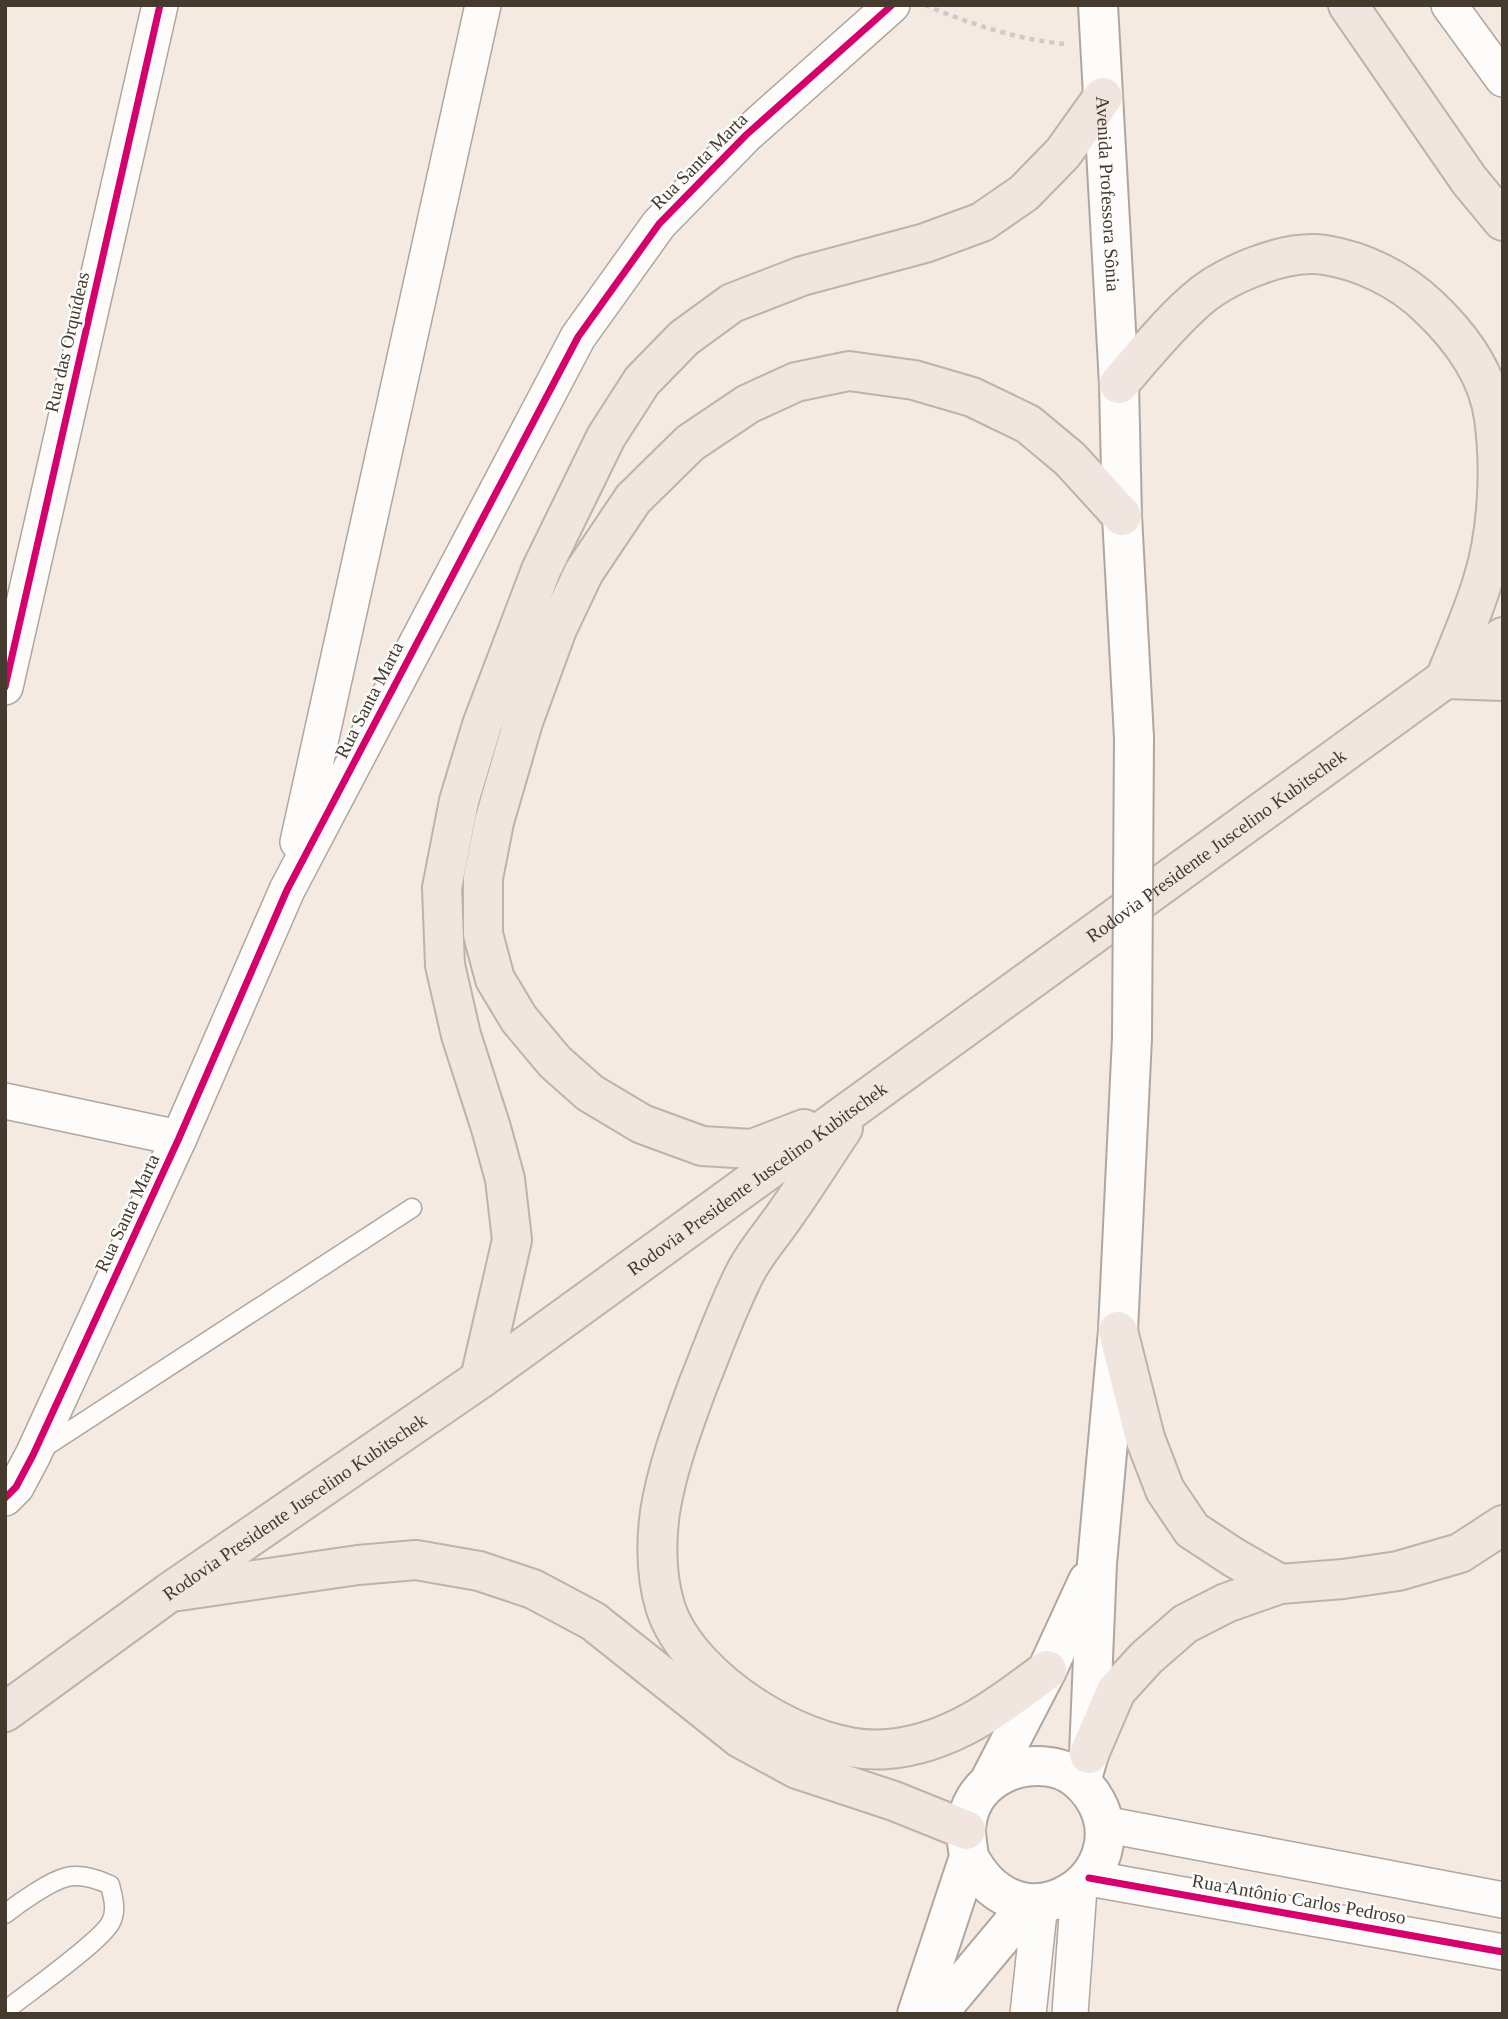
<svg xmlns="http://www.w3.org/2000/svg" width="1508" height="2019" viewBox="0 0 1508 2019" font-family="Georgia,serif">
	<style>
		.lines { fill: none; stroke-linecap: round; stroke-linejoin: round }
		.service-casing { stroke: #b0a69e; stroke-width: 21 }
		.minor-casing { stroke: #b0a69e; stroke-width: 38 }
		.secondary-casing { stroke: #b0a69e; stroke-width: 42 }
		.trunk-casing { stroke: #c2b1a7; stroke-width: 42 }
		.path { stroke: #d0cac7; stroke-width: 4.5; stroke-dasharray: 5 5; stroke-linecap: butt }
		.service { stroke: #fdfcfa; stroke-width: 18 }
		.minor { stroke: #fdfcfa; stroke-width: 35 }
		.secondary { stroke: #fdfcfa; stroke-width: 38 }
		.trunk { stroke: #f0e5df; stroke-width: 38 }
		.secondary-bridge-casing { stroke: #b0a69e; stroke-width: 42; stroke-linecap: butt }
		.secondary-bridge { stroke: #fdfcfa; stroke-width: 38 }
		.cycleway-casing { stroke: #fbfbfb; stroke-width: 11 }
		.cycleway { stroke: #d6006c; stroke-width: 7 }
		.labels { text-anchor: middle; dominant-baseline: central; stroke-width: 5; stroke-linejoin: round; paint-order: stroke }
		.street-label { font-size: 19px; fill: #453a2e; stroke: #fbfbfb }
	</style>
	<rect width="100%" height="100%" fill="#f4eae1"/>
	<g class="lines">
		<defs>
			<g id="service">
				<polyline points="42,1449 412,1208"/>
				<path d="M5 1914C19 1903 50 1881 67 1877 81 1874 97 1879 110 1885 113 1897 117 1910 111 1922 102 1941 26 1994 5 2011"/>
			</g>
			<g id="minor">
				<polyline points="1449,5 1503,79"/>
				<polyline points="5,687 160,5"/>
				<polyline points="298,842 483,5"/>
				<polyline points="5,1101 179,1138"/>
				<polyline points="5,1498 16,1487 33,1455 179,1138 287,890 578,337 659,224 746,135 892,5"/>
				<polyline points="1103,1824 1503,1900"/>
				<polyline points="1089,1878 1503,1952"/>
				<polyline points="1028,2014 1040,1903"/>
				<polyline points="1070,2014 1079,1888"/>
			</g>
			<g id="secondary">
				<path id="s1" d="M1098 5 1119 384 1122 516 1134 738"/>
				<polyline points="989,1782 1047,1670 1088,1581"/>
				<polyline points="1081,1782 1089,1754 1097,1563 1118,1331 1132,1038"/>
				<path d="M917 2014 969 1857C968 1848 966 1839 966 1830 968 1782 1016 1757 1059 1769 1072 1773 1084 1784 1092 1795 1144 1871 1023 1959 969 1857"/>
				<polyline points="937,2014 1029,1904"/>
			</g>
			<g id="trunk">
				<polyline points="1348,5 1469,180 1503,221"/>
				<path d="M1119 384C1143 356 1166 327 1194 302 1223 275 1286 249 1325 255 1363 261 1401 280 1428 306 1460 336 1488 373 1494 418 1501 468 1498 532 1483 580 1473 614 1458 646 1445 679"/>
				<polyline points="1445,679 1503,681"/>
				<path d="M843 1128C824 1156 807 1184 787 1212 774 1232 756 1251 745 1273 727 1308 713 1348 698 1385 683 1426 667 1468 660 1512 656 1542 656 1576 665 1606 688 1681 811 1757 888 1749 950 1744 1000 1706 1047 1670"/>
				<polyline points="804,1129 752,1149 702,1146 642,1124 590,1093 555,1062 519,1019 495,979 483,934 483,878 494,822 523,722 557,629 584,572 633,499 690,443 748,404 796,382 849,371 914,380 972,397 1028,424 1070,459 1122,516"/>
				<polyline points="1118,1331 1145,1438 1165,1490 1192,1530 1233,1557 1280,1584"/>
				<polyline points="480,1379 512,1240 505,1179 491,1128 461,1035 445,965 442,888 459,801 482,725 541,570 606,437 642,381 684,338 732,303 802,276 925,243 982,222 1024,193 1063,153 1103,97"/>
				<polyline points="179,1591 358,1565 416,1560 479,1571 533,1589 593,1621 740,1738 797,1769 894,1801 966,1830"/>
				<path id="s2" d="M5 1712 170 1592 480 1379 1503 637"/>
				<polyline points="1089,1754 1116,1691 1146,1658 1185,1624 1226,1603 1280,1584 1343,1579 1398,1571 1460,1553 1503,1525"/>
			</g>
		</defs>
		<use href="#service" class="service-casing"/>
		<use href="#minor" class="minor-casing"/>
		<use href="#secondary" class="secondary-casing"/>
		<use href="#trunk" class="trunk-casing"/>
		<path class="path" d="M925 5C970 24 1016 39 1064 44"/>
		<use href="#service" class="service"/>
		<use href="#minor" class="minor"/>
		<use href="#secondary" class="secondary"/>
		<use href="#trunk" class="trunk"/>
		<defs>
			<polyline id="secondary-bridge" points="1132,1038 1134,738"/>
		</defs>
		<use href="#secondary-bridge" class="secondary-bridge-casing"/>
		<use href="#secondary-bridge" class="secondary-bridge"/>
		<defs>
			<g id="cycleway">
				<polyline points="5,687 160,5"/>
				<polyline points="5,1498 16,1487 33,1455 179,1138 287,890 578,337 659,224 746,135 892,5"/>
				<polyline points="1089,1878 1503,1952"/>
			</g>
		</defs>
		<use href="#cycleway" class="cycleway-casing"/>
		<use href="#cycleway" class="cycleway"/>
	</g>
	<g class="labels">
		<g class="street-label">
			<text transform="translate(699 161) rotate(-45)">Rua Santa Marta</text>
			<text stroke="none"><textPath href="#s1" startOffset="189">Avenida Professora Sônia</textPath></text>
			<text transform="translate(67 342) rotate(-77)">Rua das Orquídeas</text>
			<text transform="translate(369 700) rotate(-63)">Rua Santa Marta</text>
			<text stroke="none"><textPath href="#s2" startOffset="1489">Rodovia Presidente Juscelino Kubitschek</textPath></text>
			<text stroke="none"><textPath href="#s2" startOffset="922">Rodovia Presidente Juscelino Kubitschek</textPath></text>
			<text transform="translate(127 1213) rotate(-65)">Rua Santa Marta</text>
			<text stroke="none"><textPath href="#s2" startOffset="355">Rodovia Presidente Juscelino Kubitschek</textPath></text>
			<text transform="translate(1299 1899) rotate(10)">Rua Antônio Carlos Pedroso</text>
		</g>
	</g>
	<rect width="1508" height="2019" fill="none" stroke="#453a2e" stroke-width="14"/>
</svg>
